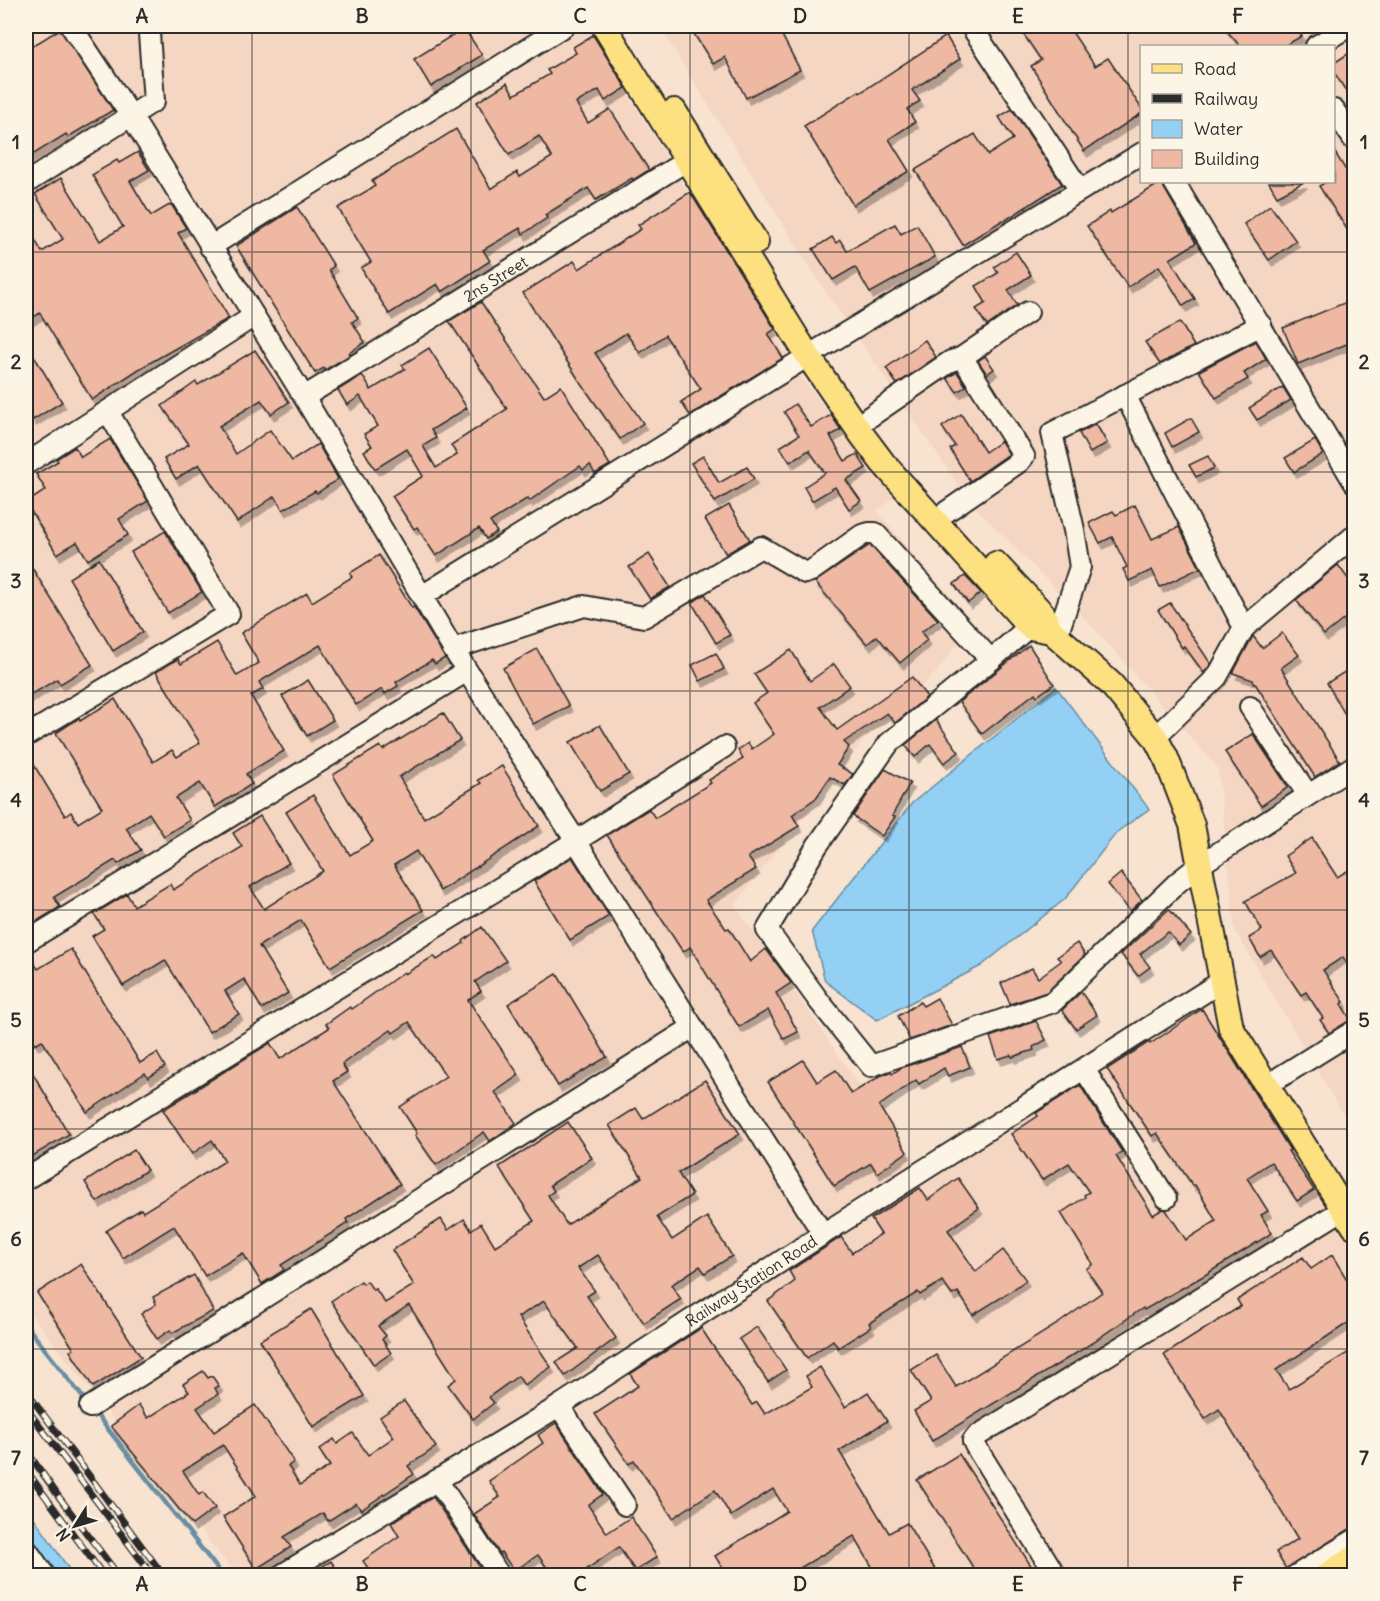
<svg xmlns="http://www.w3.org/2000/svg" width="1380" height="1601" viewBox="0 0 1380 1601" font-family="Delius,sans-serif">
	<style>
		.built { fill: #f5d6c3; fill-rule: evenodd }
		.water { fill: #93d0f3; stroke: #698ea3; stroke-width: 1.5 }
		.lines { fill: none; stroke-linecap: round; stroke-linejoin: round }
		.stream { stroke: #698ea3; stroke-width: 4.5 }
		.building { fill: #eeb8a2; stroke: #2b2b2b; stroke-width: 1.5; filter: url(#shadow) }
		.minor-casing { stroke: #2b2b2b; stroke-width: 24 }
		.major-casing { stroke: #2b2b2b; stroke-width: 28 }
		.highway-casing { stroke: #2b2b2b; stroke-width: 32 }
		.minor { stroke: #fcf5e5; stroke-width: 20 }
		.major { stroke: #fde080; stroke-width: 24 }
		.highway { stroke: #fde080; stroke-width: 27 }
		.rail-casing { stroke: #2b2b2b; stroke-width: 7 }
		.rail { stroke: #fcf5e5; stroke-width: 4.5; stroke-dasharray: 14; stroke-linecap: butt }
		.grid { fill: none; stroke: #2b2b2b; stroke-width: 1.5; stroke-opacity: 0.55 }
		.labels { text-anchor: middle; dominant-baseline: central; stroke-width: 4.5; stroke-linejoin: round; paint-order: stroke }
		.street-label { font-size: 16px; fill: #2b2b2b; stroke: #fcf5e5 }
		.neatline { fill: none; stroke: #2b2b2b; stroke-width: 2 }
		.grid-label { font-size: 20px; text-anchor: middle; font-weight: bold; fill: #2b2b2b }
	</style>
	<defs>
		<filter id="shadow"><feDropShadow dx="3.5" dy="6" stdDeviation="0" flood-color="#0004"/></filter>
	</defs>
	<rect width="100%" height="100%" fill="#f8e3d1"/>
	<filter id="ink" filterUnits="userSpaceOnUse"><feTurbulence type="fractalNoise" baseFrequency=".0167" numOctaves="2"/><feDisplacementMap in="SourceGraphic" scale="12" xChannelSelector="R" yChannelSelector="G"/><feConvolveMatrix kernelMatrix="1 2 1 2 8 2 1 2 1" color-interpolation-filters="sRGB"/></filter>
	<g filter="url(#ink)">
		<g class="built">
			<polygon points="26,26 586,26 802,378 894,498 877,511 973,624 934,675 862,742 735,905 925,1180 1213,1001 1354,1250 1354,1547 1306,1576 236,1575 26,1308"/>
			<path d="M659 26H1354V1133L1235 931 1218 768 1089 623 970 502 816 277ZM1142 46H1334V182H1142Z"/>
		</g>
		<g class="water">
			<polygon points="1056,687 1149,809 1117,832 1065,899 981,966 877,1020 825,981 812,931 912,803"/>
			<polygon points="26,1506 73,1575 50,1575 26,1542"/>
		</g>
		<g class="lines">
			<g class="stream">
				<polyline points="26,1325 88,1404"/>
				<polyline points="93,1410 223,1576"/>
			</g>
		</g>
		<g class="building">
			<polygon points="689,26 777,26 800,70 746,98 725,57 713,64"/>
			<polygon points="1018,26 1068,26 1095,66 1108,58 1142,109 1142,113 1084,151 1031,66 1041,60"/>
			<polygon points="1223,26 1294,26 1302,36 1284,46 1240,46"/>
			<polygon points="464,28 482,55 431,87 414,59"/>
			<polygon points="60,29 113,110 68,137 66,134 26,159 26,50"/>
			<polygon points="593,35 626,88 605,101 599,90 576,103 588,123 610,109 649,170 633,180 632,178 596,200 588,188 545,215 547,218 523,234 520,228 483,250 490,261 442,292 437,284 389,314 361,268 371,262 338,208 375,186 372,181 456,129 491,189 517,172 520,177 552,157 539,136 509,155 477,102 507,83 514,95 550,74 547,70 576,53 573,47"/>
			<polygon points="946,36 960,59 912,90 920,101 907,109 915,122 889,139 909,171 853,205 804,126 859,91 860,93"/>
			<polygon points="1354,50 1354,104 1334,72 1334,63"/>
			<polygon points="1012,109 1062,184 1004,221 1003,220 963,245 915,170 975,134 988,155 1013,139 999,117"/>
			<polygon points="1334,151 1345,169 1349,166 1354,174 1354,240 1319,186 1326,182 1334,182"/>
			<polygon points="138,152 149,170 130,181 151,216 171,204 186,228 178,233 229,318 139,369 92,400 40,313 26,322 26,225 42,252 63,239 35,194 61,178 100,241 123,227 92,175 117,160 119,163"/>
			<polygon points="1162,182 1164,188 1196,243 1170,259 1195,299 1183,306 1159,266 1128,287 1087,226 1110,211 1111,213"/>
			<polygon points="1269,182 1304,182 1277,196"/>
			<polygon points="690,192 775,329 768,334 783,358 690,415 681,402 701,389 665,335 640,353 626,333 595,353 643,423 620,439 579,380 523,293 574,261 579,269 641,229 638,225"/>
			<polygon points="1270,205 1296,241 1269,260 1244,224"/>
			<polygon points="297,207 334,266 329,270 358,318 352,322 365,342 349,353 350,355 325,370 324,368 315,373 236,246"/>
			<polygon points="895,224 901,234 917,225 935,257 870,293 855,267 833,280 813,249 832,237 836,243 840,240 847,251"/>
			<polygon points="1016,252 1031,275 1008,290 1017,305 987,326 976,309 986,303 976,286 998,273 994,267"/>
			<polygon points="1354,299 1354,341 1298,364 1283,328"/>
			<polygon points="481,302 544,397 561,386 610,465 595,474 590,465 583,470 580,466 529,501 528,498 490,522 497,532 486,539 479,528 436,556 417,527 414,529 392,496 423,476 407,449 375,469 364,451 372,446 364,434 378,426 360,396 347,405 338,390 362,375 371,390 405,369 402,365 429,348 467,408 431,430 436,438 423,446 436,468 457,455 451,445 507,409 449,321"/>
			<polygon points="1180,322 1194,346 1160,364 1145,342"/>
			<polygon points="925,340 936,357 897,384 886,368"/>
			<polygon points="1256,341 1266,359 1244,373 1248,379 1216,398 1199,371"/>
			<polygon points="26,343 62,402 33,420 26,408"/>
			<polygon points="255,350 289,402 271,414 261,400 219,426 236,454 270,430 292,461 318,444 338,479 317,493 315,491 283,510 275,496 237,522 199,464 176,479 164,459 189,444 162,406 196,382 198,385"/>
			<polygon points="985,356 994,369 987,374 978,361"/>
			<polygon points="957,372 966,386 957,392 947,378"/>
			<polygon points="1283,387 1291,400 1257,420 1249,408"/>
			<polygon points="795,404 811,427 831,415 841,430 830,436 845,461 857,454 866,468 846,480 861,501 849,509 835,487 812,501 804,487 825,473 809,450 790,462 780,447 799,435 784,412"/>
			<polygon points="961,414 985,452 1001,441 1009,454 970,481 950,449 955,446 942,427"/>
			<polygon points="1191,418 1199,432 1172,447 1165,433"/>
			<polygon points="1096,424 1107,443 1090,453 1079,433"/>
			<polygon points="110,439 148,501 119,519 128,535 88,560 77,542 57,554 26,503 46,490 36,474 58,461 56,459 75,447 81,457"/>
			<polygon points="1315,440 1323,454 1294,472 1285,458"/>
			<polygon points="703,456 719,483 747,467 754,479 715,502 691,463"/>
			<polygon points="1208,456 1214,468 1196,477 1189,465"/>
			<polygon points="729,505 750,540 726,554 705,519"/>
			<polygon points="1135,505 1152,539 1179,527 1200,568 1160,587 1152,570 1129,581 1123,569 1127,567 1112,537 1100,543 1089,523 1113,511 1116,515"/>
			<polygon points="165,531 202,592 168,613 131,552"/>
			<polygon points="870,545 938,620 921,632 927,640 900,663 877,636 867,644 815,582"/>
			<polygon points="649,554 670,587 650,599 629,567"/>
			<polygon points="379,555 412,608 414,607 445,658 435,664 432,660 396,682 398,686 385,694 382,689 356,705 320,645 259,682 263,689 251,696 284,751 246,774 252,784 215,807 200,783 176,798 190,820 164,836 149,813 126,828 141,850 118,864 115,860 54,897 60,907 34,923 26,909 26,752 65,816 71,812 78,823 102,808 56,733 79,718 80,721 115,699 153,762 172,750 177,757 200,743 156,672 178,659 181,664 217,642 237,676 259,663 241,633 307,593 312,602 352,577 350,573"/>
			<polygon points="26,558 92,665 60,684 57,679 26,698"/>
			<polygon points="99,559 143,632 113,651 69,578"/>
			<polygon points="1338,565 1354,587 1354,635 1344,619 1324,635 1296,600"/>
			<polygon points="965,576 981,593 968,603 954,584"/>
			<polygon points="705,594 730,635 716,643 692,603"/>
			<polygon points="1170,603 1211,664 1204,673 1184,646 1182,648 1158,610"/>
			<polygon points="1282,633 1299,655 1281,668 1340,761 1315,777 1253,680 1233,673 1253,636 1262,648"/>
			<polygon points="1029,645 1054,684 1037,696 1035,693 982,734 959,702"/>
			<polygon points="537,649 569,706 533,724 503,668"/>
			<polygon points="791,650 810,681 834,664 850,686 820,707 837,730 912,677 927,697 895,723 887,713 844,742 849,747 837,765 853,774 845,785 830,777 816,798 792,815 799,826 748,857 756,869 706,900 726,929 729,928 750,962 766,949 791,983 776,993 798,1032 784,1039 768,1010 739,1027 690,947 683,952 607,835 649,809 655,818 711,783 709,780 743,759 738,750 748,743 752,749 774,734 753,703 767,693 754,674"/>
			<polygon points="716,653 724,669 700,681 692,665"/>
			<polygon points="1354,666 1354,730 1327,683"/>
			<polygon points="308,680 333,720 307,736 282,696"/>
			<polygon points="443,713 460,740 399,777 424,818 481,783 478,780 502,766 539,826 440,891 416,851 394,865 423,910 330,967 301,920 259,946 288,993 262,1009 244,979 225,991 239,1014 209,1032 165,960 123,986 92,936 104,929 94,914 127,894 134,906 170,884 173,890 242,847 233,833 260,816 289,863 250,887 264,909 323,871 286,812 313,795 350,855 373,841 333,775 380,746 383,750"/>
			<polygon points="936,720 959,752 944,763 930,744 915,757 905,745"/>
			<polygon points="600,725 629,774 600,791 570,742"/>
			<polygon points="1253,734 1288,787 1261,806 1225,752"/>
			<polygon points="885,769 910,783 892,816 895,817 882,836 853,816"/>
			<polygon points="1312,838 1337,877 1354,867 1354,975 1343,957 1323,970 1344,1002 1341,1004 1351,1020 1329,1033 1320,1020 1323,1018 1306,992 1301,995 1271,950 1260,957 1249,938 1262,930 1245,901 1296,873 1285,856"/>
			<polygon points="572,857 609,916 570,940 534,881"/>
			<polygon points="1121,873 1142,900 1130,911 1108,884"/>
			<polygon points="1169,909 1191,935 1179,945 1168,932 1140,954 1150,967 1138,976 1121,954"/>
			<polygon points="482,927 506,961 475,982 481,991 468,1000 519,1075 495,1092 516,1123 490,1141 484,1132 436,1165 415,1135 417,1133 400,1107 446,1076 409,1022 393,1033 391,1030 342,1064 347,1072 333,1081 400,1184 346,1219 348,1223 281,1265 284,1270 262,1284 243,1253 205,1276 174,1226 123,1258 106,1231 141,1209 143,1212 225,1161 212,1140 192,1154 163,1110 270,1043 280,1059 329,1028 326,1024 350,1007 352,1009 404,972 405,974 434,956 437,960 464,943 463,941"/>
			<polygon points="1077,943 1085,955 1047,992 1010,1004 1001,983 1032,968 1038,978 1061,961 1057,957"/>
			<polygon points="71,949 140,1063 157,1053 165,1067 148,1078 145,1073 87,1112 42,1040 35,1044 26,1029 26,954 28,954 38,969"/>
			<polygon points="557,974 607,1057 558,1086 508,1004"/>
			<polygon points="1081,992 1097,1015 1076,1029 1062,1010"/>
			<polygon points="937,998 952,1025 910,1040 898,1016 920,1002 923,1006"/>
			<polygon points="1202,1009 1290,1150 1288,1151 1314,1190 1297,1201 1271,1162 1247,1178 1268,1211 1261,1215 1272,1233 1205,1275 1144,1310 1143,1308 1078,1352 932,1441 914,1411 931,1401 911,1370 936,1355 956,1387 1059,1323 1102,1292 1086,1269 1093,1264 1061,1213 1085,1197 1084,1195 1089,1192 1069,1163 1042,1180 1011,1134 1038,1116 1036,1113 1080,1085 1122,1152 1116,1156 1153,1215 1163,1209 1166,1210 1186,1240 1216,1221 1195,1185 1193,1186 1157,1133 1152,1136 1107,1069 1149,1042 1150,1044"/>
			<polygon points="1036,1021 1046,1040 1033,1047 1034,1050 1012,1057 1011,1055 998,1059 990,1037"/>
			<polygon points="962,1047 970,1067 948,1076 944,1068 919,1084 916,1080 879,1106 907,1152 877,1173 871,1163 834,1186 768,1082 803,1060 817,1082 836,1070 851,1094 880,1076 891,1072 892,1074 901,1068"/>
			<polygon points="26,1062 69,1134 31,1157 26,1147 26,1131 31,1127 26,1118"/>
			<polygon points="705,1080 740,1134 678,1173 692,1195 657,1217 672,1240 707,1217 732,1256 705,1273 700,1266 671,1285 681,1299 644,1323 598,1255 578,1268 595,1291 587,1296 616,1338 565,1376 556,1362 578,1348 544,1301 518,1317 551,1367 524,1385 518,1376 489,1397 494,1403 473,1419 448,1385 456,1379 409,1305 378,1326 386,1336 382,1339 391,1353 374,1365 331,1301 361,1281 363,1284 367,1281 373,1290 375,1288 385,1303 414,1285 392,1250 441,1219 448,1230 464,1219 471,1230 481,1223 495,1246 534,1221 499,1167 568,1122 592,1158 550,1185 554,1191 548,1195 567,1225 642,1177 609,1125 636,1108 643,1119"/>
			<polygon points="134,1150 147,1170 97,1202 85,1182"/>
			<polygon points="958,1178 979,1208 948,1230 974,1269 976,1271 1003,1250 1026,1280 1007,1294 973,1315 958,1292 952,1295 942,1281 920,1295 918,1292 869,1323 871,1327 838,1348 833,1340 807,1358 768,1301 795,1281 789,1271 841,1237 852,1253 881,1234 871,1219 920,1188 928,1200"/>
			<polygon points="1332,1255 1354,1291 1354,1319 1276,1370 1289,1389 1354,1349 1354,1528 1348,1530 1286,1569 1276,1552 1298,1539 1219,1409 1205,1419 1164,1355 1241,1306 1237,1300 1303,1257 1311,1269"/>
			<polygon points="81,1264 141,1357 93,1387 70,1351 74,1349 37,1293"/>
			<polygon points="194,1275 213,1311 172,1333 170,1330 157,1339 141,1314 156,1304 153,1297"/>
			<polygon points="311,1309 364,1396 313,1427 260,1340"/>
			<polygon points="757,1327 786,1370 768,1382 739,1339"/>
			<polygon points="701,1328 752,1405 757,1402 765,1414 812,1387 806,1376 820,1367 845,1407 868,1392 887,1421 839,1451 889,1533 907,1523 936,1571 929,1575 877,1575 854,1536 788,1575 727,1575 715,1556 787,1511 773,1489 731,1516 715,1490 673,1518 634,1460 629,1464 595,1414 638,1386 630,1374"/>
			<polygon points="203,1371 208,1378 212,1376 219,1386 215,1388 218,1394 197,1408 214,1432 255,1405 294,1462 288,1466 300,1485 330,1466 319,1450 334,1439 337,1444 353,1433 368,1455 394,1437 380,1417 404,1401 436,1447 408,1466 414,1474 361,1510 356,1503 328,1521 323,1513 284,1537 291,1547 256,1569 223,1517 256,1496 223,1445 183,1471 199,1495 203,1492 215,1508 192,1525 111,1426 139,1405 148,1418 189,1392 183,1384"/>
			<polygon points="556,1423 603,1494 588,1505 607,1533 631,1517 657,1557 635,1571 619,1547 587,1569 591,1575 552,1575 538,1555 514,1571 501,1552 499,1553 474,1514 500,1497 489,1481 543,1443 538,1435"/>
			<polygon points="959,1454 1037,1575 978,1575 917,1480"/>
			<polygon points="433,1497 479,1566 465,1575 373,1575 363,1561 399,1536 391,1523"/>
			<polygon points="331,1561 340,1575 308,1575"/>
		</g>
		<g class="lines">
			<defs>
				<g id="minor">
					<polyline points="71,26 131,116 304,397 453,649 576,841 823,1234"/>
					<polyline points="971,26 1080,190"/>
					<polyline points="1316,46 1350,26"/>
					<polyline points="1334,110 1354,140"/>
					<polyline points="1174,182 1354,482"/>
					<polyline points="26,183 154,101 149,34 152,26"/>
					<polyline points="210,247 564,26"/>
					<polyline points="961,358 1028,312"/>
					<polyline points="1125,395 1244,628"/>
					<path id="s1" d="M304 397 686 161"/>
					<polyline points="868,418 951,361 961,358 964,360 1024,456 1019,462 946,512"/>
					<polyline points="26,464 254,316"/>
					<polyline points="422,596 821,348 1142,153"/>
					<polyline points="1039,618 991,660 889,743 817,846 767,930 819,1001 871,1066 1053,1002 1178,882 1201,864 1354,766"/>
					<polyline points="1057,636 1080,567 1074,530 1052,433 1261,325"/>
					<polyline points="453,649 584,606 644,617 761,547 805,573 811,571 862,535 869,533 875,533 991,660"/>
					<polyline points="1250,707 1308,795"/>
					<polyline points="26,736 229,614 108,412"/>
					<polyline points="1155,737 1217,677 1244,628 1354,536"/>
					<polyline points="26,942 467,671"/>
					<polyline points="1084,1069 1166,1198"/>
					<polyline points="1280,1077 1354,1031"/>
					<polyline points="26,1179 576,841 724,747"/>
					<polyline points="559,1406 625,1505"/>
					<polyline points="90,1407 693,1027"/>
					<polyline points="437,1480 500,1576"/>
					<polyline points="26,1549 45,1576"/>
					<path id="s2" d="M280 1576 559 1406 823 1234 1222 981"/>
					<polyline points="1056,1576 976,1447 973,1441 977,1436 1344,1209"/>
					<polyline points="1295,1576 1354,1540"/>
				</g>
				<g id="major">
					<polyline points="604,26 808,356 862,435 883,463 1030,627 1051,631 1057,636 1111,684 1155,737 1166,758 1192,825 1231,1028 1354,1226"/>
					<polyline points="674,111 756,242"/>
					<polyline points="996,564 1043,614 1051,631"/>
				</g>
				<polyline id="highway" points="1328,1576 1354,1560"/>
			</defs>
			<use href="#minor" class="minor-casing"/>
			<use href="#major" class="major-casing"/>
			<use href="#highway" class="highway-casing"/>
			<use href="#minor" class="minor"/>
			<use href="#major" class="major"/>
			<use href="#highway" class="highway"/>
			<defs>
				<g id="rail">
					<polyline points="26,1391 164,1576"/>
					<polyline points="26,1408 153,1576"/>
					<polyline points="26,1450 59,1497 119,1576"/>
					<polyline points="26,1470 104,1576"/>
				</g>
			</defs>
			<use href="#rail" class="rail-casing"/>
			<use href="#rail" class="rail"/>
		</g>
	</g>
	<path class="grid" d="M252 26V1576M471 26V1576M690 26V1576M909 26V1576M1128 26V1576M26 252H1354M26 472H1354M26 691H1354M26 910H1354M26 1129H1354M26 1349H1354"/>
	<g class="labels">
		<g class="street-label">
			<text stroke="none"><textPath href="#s1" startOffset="225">2ns Street</textPath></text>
			<text stroke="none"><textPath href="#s2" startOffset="556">Railway Station Road</textPath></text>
		</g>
	</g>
	<rect width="1380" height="1601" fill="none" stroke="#fcf5e5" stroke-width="66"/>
	<rect x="1140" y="45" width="195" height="138" fill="#fcf5e5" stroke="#a8a49b" stroke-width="1.5"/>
	<rect x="1152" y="64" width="30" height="9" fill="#fde080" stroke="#a8a49b" stroke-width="1.5"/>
	<text x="1194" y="75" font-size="18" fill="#2b2b2b">Road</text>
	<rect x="1152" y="94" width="30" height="9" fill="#2b2b2b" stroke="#a8a49b" stroke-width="1.5"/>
	<text x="1194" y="105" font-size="18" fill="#2b2b2b">Railway</text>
	<rect x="1152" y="120" width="30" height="18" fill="#93d0f3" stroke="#a8a49b" stroke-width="1.5"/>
	<text x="1194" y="135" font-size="18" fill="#2b2b2b">Water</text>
	<rect x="1152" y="150" width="30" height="18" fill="#eeb8a2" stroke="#a8a49b" stroke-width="1.5"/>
	<text x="1194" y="165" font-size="18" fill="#2b2b2b">Building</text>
	<g transform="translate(75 1526) rotate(233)" stroke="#fcf5e5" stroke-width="4.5" paint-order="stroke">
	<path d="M0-4.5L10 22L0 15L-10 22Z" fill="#2b2b2b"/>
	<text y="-9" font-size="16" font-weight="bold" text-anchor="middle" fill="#2b2b2b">N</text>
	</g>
	<rect x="33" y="33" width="1314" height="1535" class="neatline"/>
	<g class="grid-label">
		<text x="142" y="23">A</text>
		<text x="362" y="23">B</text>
		<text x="580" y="23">C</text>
		<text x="800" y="23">D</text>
		<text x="1018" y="23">E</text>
		<text x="1238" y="23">F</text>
		<text x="16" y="149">1</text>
		<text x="1364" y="149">1</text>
		<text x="16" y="369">2</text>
		<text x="1364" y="369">2</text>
		<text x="16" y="588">3</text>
		<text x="1364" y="588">3</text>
		<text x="16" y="807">4</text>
		<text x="1364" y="807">4</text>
		<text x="16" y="1027">5</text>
		<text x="1364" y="1027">5</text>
		<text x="16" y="1246">6</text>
		<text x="1364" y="1246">6</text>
		<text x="16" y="1465">7</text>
		<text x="1364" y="1465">7</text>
		<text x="142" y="1591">A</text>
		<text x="362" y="1591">B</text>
		<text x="580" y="1591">C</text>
		<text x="800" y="1591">D</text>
		<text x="1018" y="1591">E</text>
		<text x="1238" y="1591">F</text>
	</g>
</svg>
